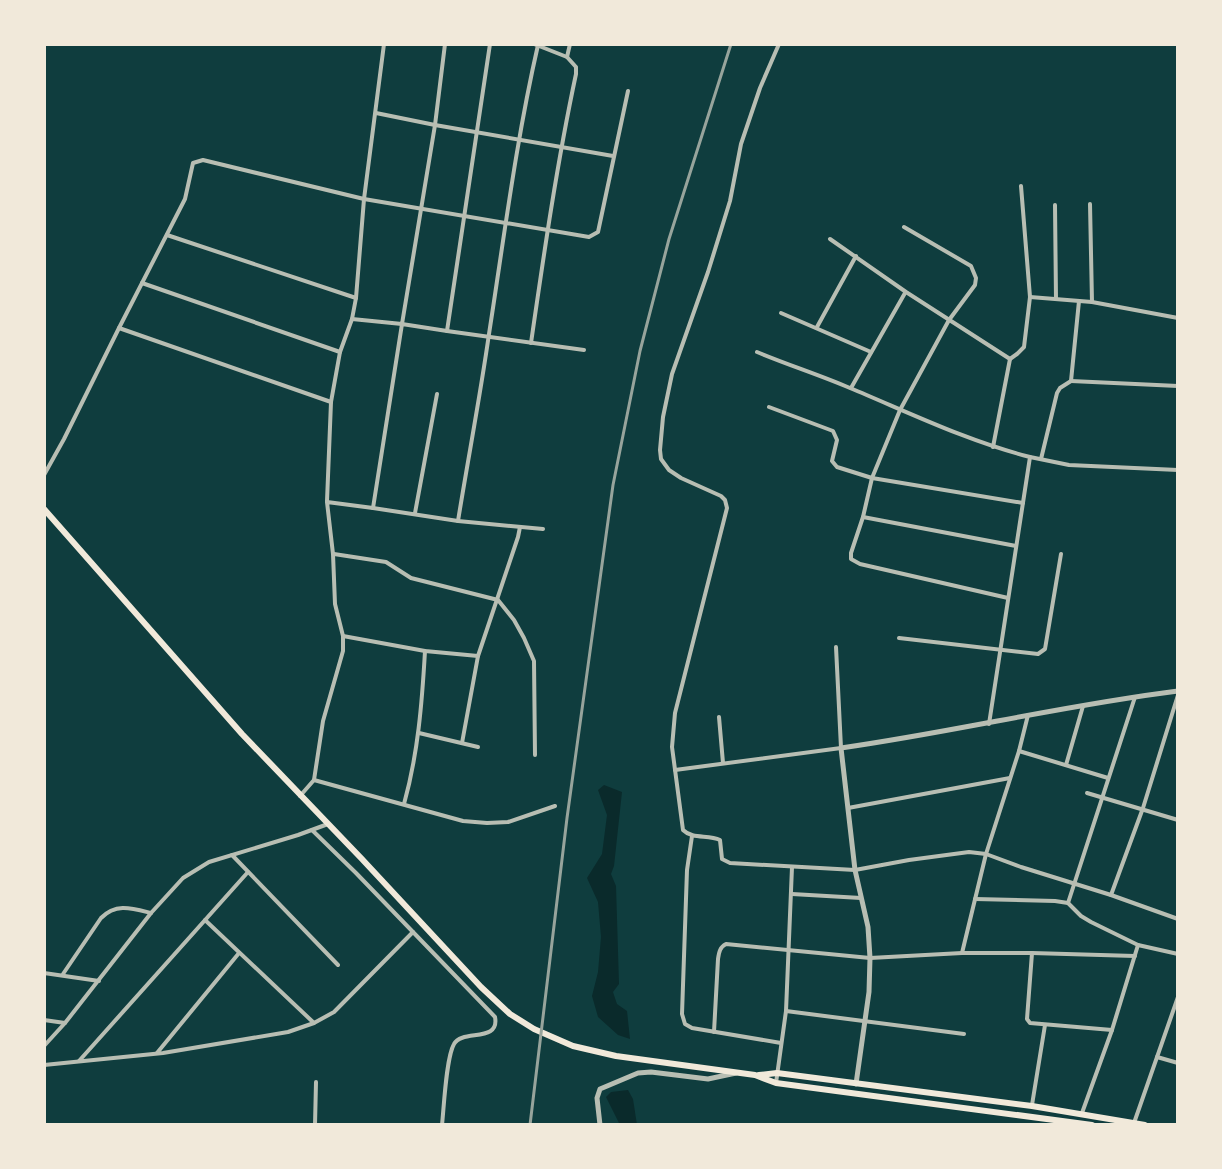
<svg xmlns="http://www.w3.org/2000/svg" width="1222" height="1169" viewBox="0 0 1222 1169" font-family="Overpass,sans-serif">
	<style>
		.water { fill: #0a2a2b }
		.lines { fill: none; stroke-linecap: round; stroke-linejoin: round }
		.minor { stroke: #b8beb3; stroke-width: 4 }
		.tertiary { stroke: #b8beb3; stroke-width: 5 }
		.primary { stroke: #f1e9da; stroke-width: 6 }
		.rail { stroke: #97a49c; stroke-width: 3 }
	</style>
	<rect width="100%" height="100%" fill="#0f3d3e"/>
	<g class="water">
		<polygon points="604,785 622,792 614,866 611,874 616,886 619,984 613,992 617,1004 627,1011 630,1039 618,1035 598,1017 592,996 598,972 601,937 598,902 587,878 602,854 607,815 598,790"/>
		<polygon points="628,1090 633,1099 637,1125 620,1125 606,1097 611,1092"/>
	</g>
	<g class="lines">
		<g class="minor">
			<polyline points="384,44 364,199 356,298 352,319 402,324 435,125 445,44"/>
			<path d="M779 44 760 88 741 144 730 201 708 272 672 374 663 417 660 450 661 459 669 470 681 478 721 496 725 500 727 508 675 713 672 747 683 830C693 840 708 834 720 840L722 859 730 863 855 870 909 860 969 852 986 854 1021 867 1111 895 1178 919"/>
			<polyline points="567,57 570,44"/>
			<polyline points="376,113 435,125 613,156"/>
			<polyline points="1090,204 1092,302"/>
			<polyline points="1055,205 1056,299"/>
			<polyline points="904,227 971,266 976,278 975,285 949,320 900,410 872,478 863,517 851,553 851,559 860,564 1008,598"/>
			<polyline points="167,235 356,298"/>
			<polyline points="830,239 906,292 1010,359 993,447"/>
			<polyline points="142,283 340,352"/>
			<polyline points="1030,297 1092,302 1178,318"/>
			<polyline points="781,313 871,352"/>
			<polyline points="817,327 856,256"/>
			<polyline points="447,331 584,350"/>
			<path d="M531 343C544 253 557 163 576 74V67L567 57 534 44"/>
			<path d="M757 352C788 365 820 375 850 388 910 413 967 441 1030 457L989 724"/>
			<polyline points="1010,359 1017,354 1024,347 1030,297 1021,186"/>
			<polyline points="1071,381 1178,386"/>
			<polyline points="851,388 905,293"/>
			<polyline points="331,402 119,328 185,199 193,163 203,160 364,199 589,237 598,232 628,91"/>
			<polyline points="769,407 833,431 837,440 832,461 837,467 872,478 1023,503"/>
			<polyline points="1030,457 1069,465 1178,470"/>
			<polyline points="1041,459 1057,393 1060,388 1071,381 1079,301"/>
			<polyline points="44,475 64,439 119,328"/>
			<polyline points="327,501 331,402 340,352 352,319"/>
			<polyline points="373,508 458,521 543,529"/>
			<polyline points="415,513 437,394"/>
			<polyline points="863,517 1016,546"/>
			<path d="M458 521C468 459 480 397 489 334 504 238 516 141 538 45"/>
			<polyline points="334,554 386,562 411,578 498,600 514,620 524,638 534,661 535,755"/>
			<polyline points="343,636 425,651 478,656"/>
			<polyline points="899,638 1038,654 1045,649 1061,554"/>
			<polyline points="719,717 723,763"/>
			<polyline points="419,733 478,747"/>
			<polyline points="462,743 478,656 518,537 520,527"/>
			<polyline points="1019,751 1108,778"/>
			<polyline points="1066,765 1083,706"/>
			<polyline points="675,770 841,748 836,647"/>
			<polyline points="314,780 463,821 487,823 508,822 555,806"/>
			<polyline points="1087,793 1178,820"/>
			<polyline points="300,796 314,780 323,721 343,651 343,636 335,604 333,554 327,502 373,508 402,324 447,331 490,44"/>
			<path d="M404 804C418 754 422 703 425 651"/>
			<polyline points="848,808 1010,778"/>
			<path d="M312 830 356 873 495 1017C500 1043 462 1029 454 1044 446 1058 444 1107 442 1125"/>
			<polyline points="692,836 687,870 682,1014 685,1024 692,1028 781,1043"/>
			<polyline points="232,855 338,965"/>
			<polyline points="792,894 861,898"/>
			<polyline points="1111,895 1143,808 1178,695"/>
			<polyline points="975,899 1055,901 1068,903 1081,916 1091,922 1138,945 1178,954"/>
			<polyline points="1068,903 1135,697"/>
			<polyline points="205,920 314,1023"/>
			<polyline points="962,953 986,854 1019,751 1028,715"/>
			<polyline points="1032,953 1027,1019 1030,1023 1112,1030"/>
			<polyline points="44,973 99,981"/>
			<path d="M63 974 101 918C116 903 131 908 151 913"/>
			<polyline points="786,1011 964,1034"/>
			<polyline points="44,1020 65,1023"/>
			<path d="M714 1032 718 959C719 952 720 947 726 944L870 958 962 953H1032L1135 956"/>
			<polyline points="44,1046 65,1023 151,913 183,878 209,862 298,835 328,824"/>
			<polyline points="157,1053 239,953"/>
			<polyline points="1157,1057 1178,1063"/>
			<polyline points="79,1061 248,872"/>
			<polyline points="44,1065 163,1053 288,1032 314,1023 334,1012 413,932"/>
			<polyline points="776,1083 786,1011 792,867"/>
			<polyline points="1032,1105 1045,1025"/>
			<polyline points="1082,1113 1112,1030 1138,945"/>
			<polyline points="1134,1123 1178,997"/>
			<polyline points="315,1125 316,1082"/>
		</g>
		<g class="tertiary">
			<path d="M856 1084 869 992 870 958 868 927 855 870 841 748C954 732 1065 705 1178 691"/>
			<polyline points="600,1125 597,1098 600,1089 638,1073 651,1072 708,1079 736,1073"/>
		</g>
		<g class="primary">
			<polyline points="44,509 242,734 361,858 481,987 510,1014 534,1029 573,1046 616,1056 755,1075 776,1083 1092,1125"/>
			<polyline points="759,1075 777,1073 1032,1106 1145,1125"/>
		</g>
		<polyline class="rail" points="530,1125 567,818 613,485 640,351 669,239 731,44"/>
	</g>
	<rect width="1222" height="1169" fill="none" stroke="#f1e9da" stroke-width="92"/>
</svg>
